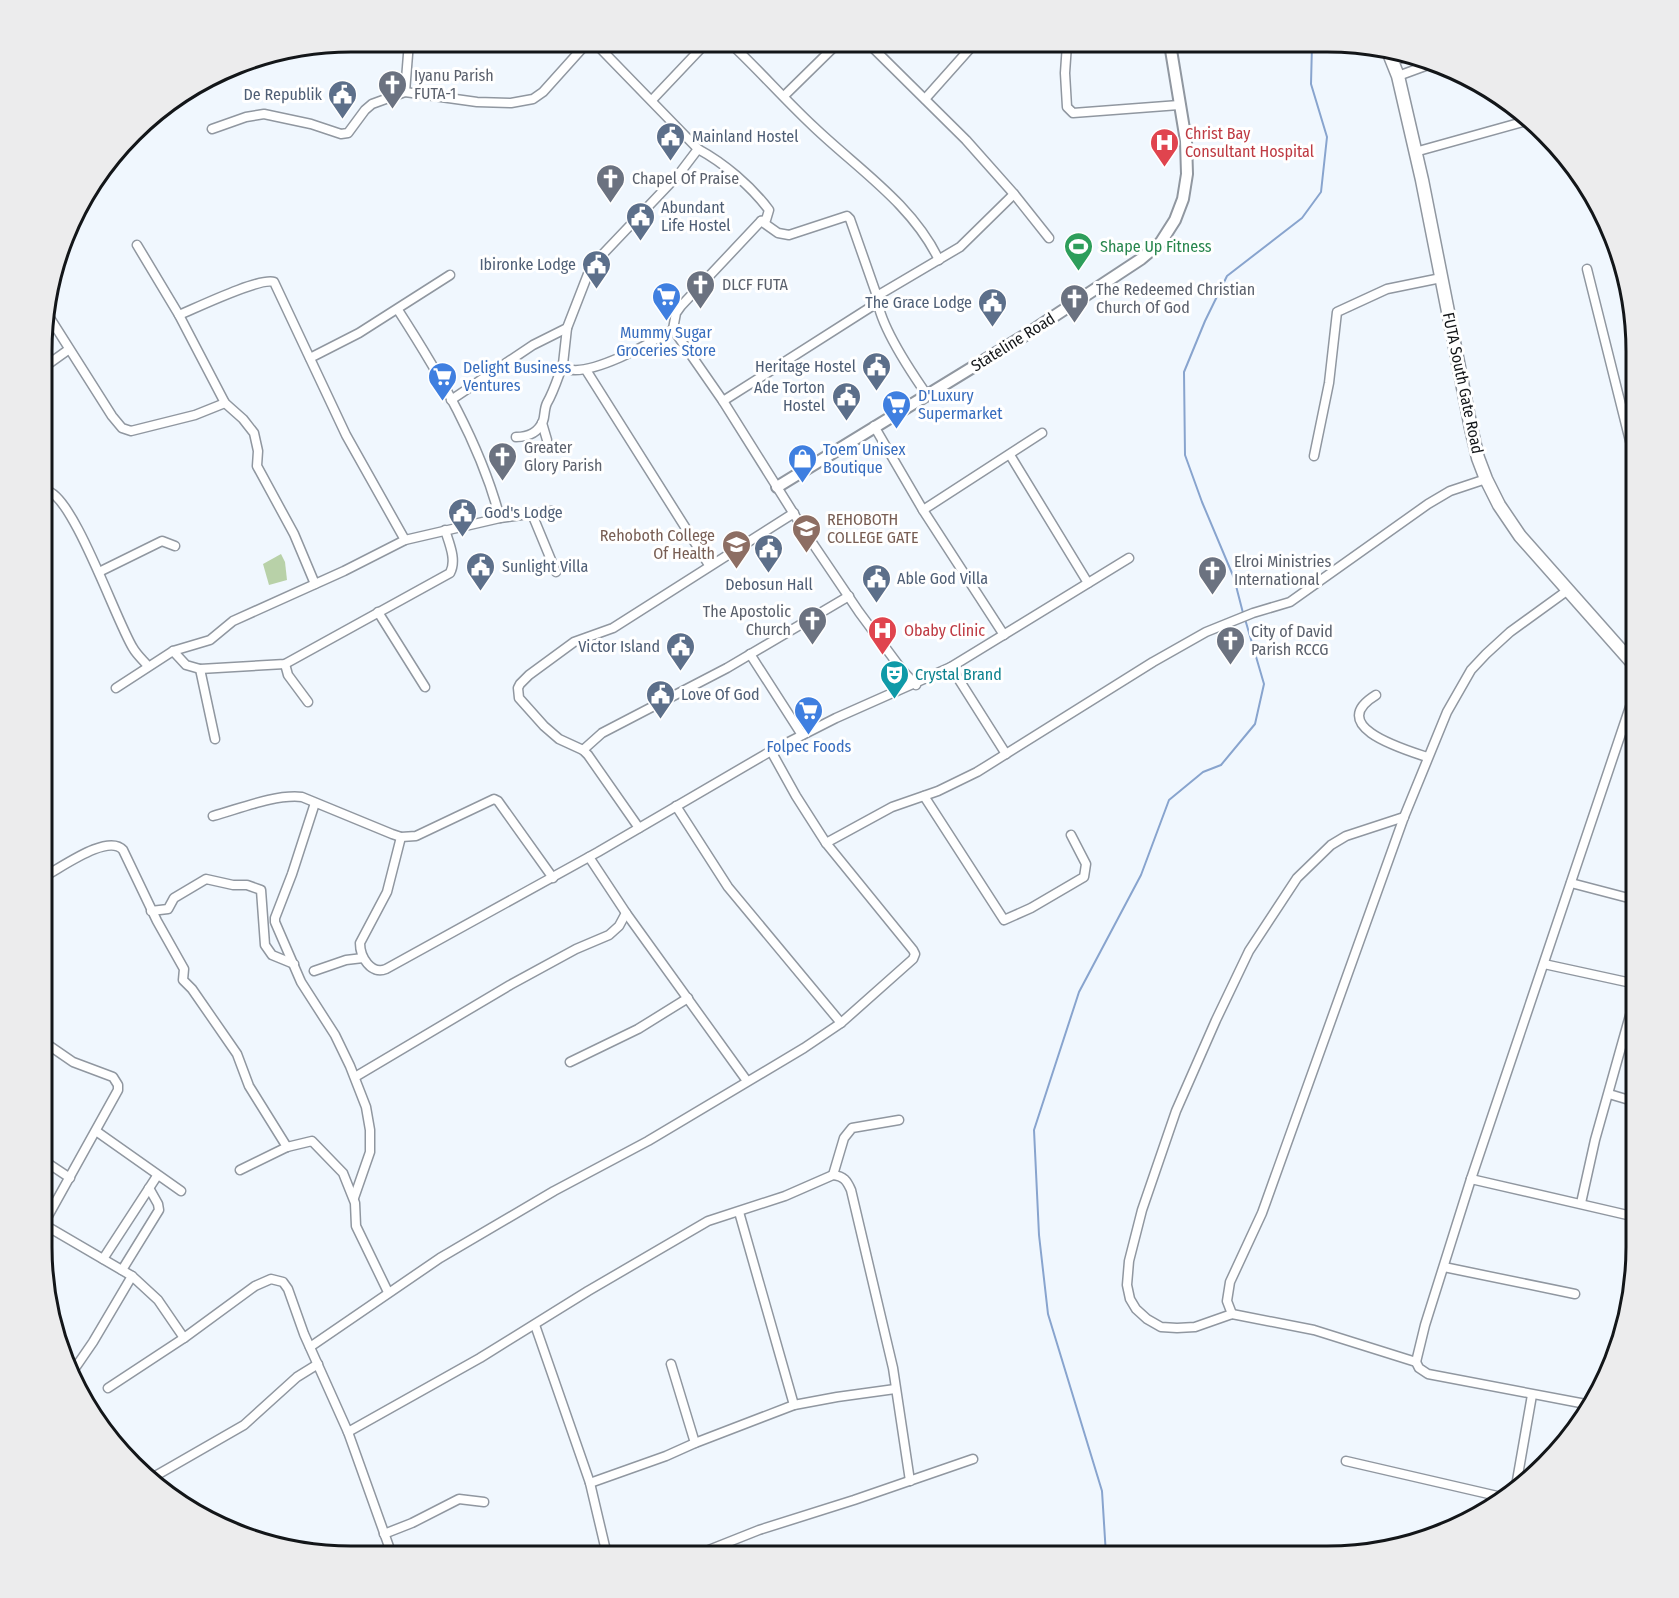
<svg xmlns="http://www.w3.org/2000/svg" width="1679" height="1598" viewBox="0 0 1679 1598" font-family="'Fira Sans Condensed',sans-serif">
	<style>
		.green { fill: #b8d1a8 }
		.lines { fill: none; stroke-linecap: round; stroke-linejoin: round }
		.stream { stroke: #88a4ce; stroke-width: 2 }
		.minor-casing { stroke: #9097a0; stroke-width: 11 }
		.tertiary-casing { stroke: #9097a0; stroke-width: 14 }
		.secondary-casing { stroke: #9097a0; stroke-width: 15 }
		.minor { stroke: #fff; stroke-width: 8 }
		.tertiary { stroke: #fff; stroke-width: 10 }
		.secondary { stroke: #fff; stroke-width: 12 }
		.labels { text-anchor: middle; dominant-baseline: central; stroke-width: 6; stroke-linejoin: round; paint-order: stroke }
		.worship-label { font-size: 16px; fill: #5b616d; stroke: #fff; text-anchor: start }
		.service-label { font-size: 16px; fill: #4e5e75; stroke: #fff; text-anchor: end }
		.health-label { font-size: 16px; fill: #be3a42; stroke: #fff; text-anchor: start }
		.leisure-label { font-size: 16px; fill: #27864d; stroke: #fff; text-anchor: start }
		.shop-label { font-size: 16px; fill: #366cbe; stroke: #fff; text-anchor: start }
		.street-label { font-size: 16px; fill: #131619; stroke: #fff }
		.education-label { font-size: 16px; fill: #785e54; stroke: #fff; text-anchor: start }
		.culture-label { font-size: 16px; fill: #0d838f; stroke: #fff; text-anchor: start }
		.rim { fill: none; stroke: #131619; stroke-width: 3 }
	</style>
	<rect width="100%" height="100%" fill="#f0f7fe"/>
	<polygon class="green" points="281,554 285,562 287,580 269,585 263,564"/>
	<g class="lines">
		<g class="stream">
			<polyline points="1243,613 1234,578 1202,502 1185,455 1184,372 1205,321 1227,276 1302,218 1321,192 1327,137 1311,84 1312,44"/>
			<polyline points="1106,1555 1102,1491 1048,1314 1039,1235 1034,1130 1079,992 1141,875 1169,800 1203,772 1221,765 1255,724 1264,684 1245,619"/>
		</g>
		<defs>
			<g id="minor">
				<path d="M595 43 698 149C724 163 751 186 769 210L766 220 761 221 681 306 676 313 673 329 723 401 809 538 859 612 902 670 916 685"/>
				<path d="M730 43C759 70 785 100 814 127 858 169 912 204 939 260"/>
				<polyline points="868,43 966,140 1014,194 1049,238"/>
				<polyline points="1067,44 1065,73 1067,107 1073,113 1179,105"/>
				<polyline points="1392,61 1405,57"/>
				<polyline points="1398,76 1428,65"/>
				<polyline points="405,92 409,42"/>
				<polyline points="784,96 838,43"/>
				<polyline points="925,99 974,44"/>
				<polyline points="652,100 706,43"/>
				<polyline points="212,129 246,117 264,114 311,124 341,134 348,133 365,110 372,104 405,92 477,102 511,103 533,99 543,92 587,43"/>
				<polyline points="1415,152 1526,121"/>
				<path d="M761 221 778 233 789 235 847 216 850 219 877 296C878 323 911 372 927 395"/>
				<polyline points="137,245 179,315 225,403 243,419 254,433 258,451 257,466 294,534 315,584"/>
				<polyline points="1587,269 1636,465"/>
				<polyline points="877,296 960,247 1014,194"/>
				<path d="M398 310C440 375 480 443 500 518"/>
				<polyline points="48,315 112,416 122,428 131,431 195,415 225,403"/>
				<path d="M179 315C196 308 260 277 274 282L346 435 405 540"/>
				<path d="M567 328 563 364 565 368C587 379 653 342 673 329"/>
				<polyline points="310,358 359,333 450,275"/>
				<polyline points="47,365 68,350"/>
				<polyline points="586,370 709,565"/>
				<polyline points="451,400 533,345 567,328 588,274 601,256 679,174 698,149"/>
				<polyline points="723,401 877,303"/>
				<polyline points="542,423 547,440"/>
				<polyline points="874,426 923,510 1004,635"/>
				<path d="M516 437C527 437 538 433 543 421 545 416 544 409 547 403 554 391 558 377 563 364"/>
				<polyline points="1010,455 1088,583"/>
				<polyline points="1314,456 1329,383 1337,312 1387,289 1441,278"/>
				<path d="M47 491C73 495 117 623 133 648 137 655 143 660 148 666"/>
				<polyline points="923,510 1042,433"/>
				<polyline points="532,514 556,572"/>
				<polyline points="99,572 162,541 175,546"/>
				<polyline points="378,612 425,687"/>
				<path d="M173 651 186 665 200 669 285 664 450 573C457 560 449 543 445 530"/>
				<polyline points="750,654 802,735"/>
				<polyline points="1628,657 1636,649"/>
				<polyline points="285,664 288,675 308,702"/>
				<polyline points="951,667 1006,754"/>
				<polyline points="200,669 215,739"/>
				<polyline points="116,688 173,651 210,640 233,621 344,571 405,540 500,518 551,511"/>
				<path d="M1376 695C1325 726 1403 749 1427 757"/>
				<polyline points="583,750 602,733 727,668 849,596"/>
				<polyline points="924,796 1004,920 1031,908 1084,877 1086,864 1071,835"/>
				<polyline points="315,803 292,874 275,918 275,922 301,982 335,1035 350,1066 366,1107 370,1130 370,1152 354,1198"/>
				<polyline points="676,806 728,887 841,1023"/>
				<path d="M213 816C239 809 275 794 302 797L392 834 401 837 416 836 494 799 498 801 553 878"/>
				<polyline points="1404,817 1346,836 1331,845 1297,878 1249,951 1216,1020 1176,1111 1142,1210 1129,1261 1127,1285 1130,1299 1136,1309 1147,1319 1161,1327 1177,1328 1195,1327 1232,1314 1314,1330 1416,1362 1419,1368 1428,1374 1591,1405"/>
				<polyline points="639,828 588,755 583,750 559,739 544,726 519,698 518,688 520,684 529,675 574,642 613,628 794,513"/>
				<path d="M401 837 387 892 360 943C360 957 371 975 386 969L598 852 771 751 836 718 951 667 1129 558"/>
				<polyline points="826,843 892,807 938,791 977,772 1153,662 1206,632 1253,613 1290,602 1428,504 1450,491 1486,479"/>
				<polyline points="589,857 626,913 747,1081"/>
				<path d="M45 876C61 868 108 833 123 850L157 921 184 969 183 980 192 989 237 1054 249 1086 287 1147"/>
				<polyline points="1571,883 1636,900"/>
				<polyline points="151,911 168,909 174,898 206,879 233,885 247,885 261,890 265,945 272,955 294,964"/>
				<polyline points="1544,964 1636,984"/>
				<polyline points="314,971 346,960 363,958"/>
				<polyline points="570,1062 638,1029 688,998"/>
				<polyline points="355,1077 510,985 576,949 609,935 619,926 626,913"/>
				<polyline points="1609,1094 1636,1102"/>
				<polyline points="96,1131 181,1191"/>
				<polyline points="43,1160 70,1178"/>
				<polyline points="240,1170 287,1147 312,1141 343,1173 355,1203 356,1226 388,1292"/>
				<polyline points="833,1175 844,1138 852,1128 899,1120"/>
				<polyline points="1471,1179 1636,1217"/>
				<polyline points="1581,1203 1595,1140 1636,994"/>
				<polyline points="739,1212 794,1405"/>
				<polyline points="43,1224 132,1276 158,1300 184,1338"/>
				<polyline points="43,1225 118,1090 118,1085 113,1077 73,1062 44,1042"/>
				<polyline points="103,1259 157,1176"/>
				<polyline points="1444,1267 1575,1294"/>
				<polyline points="122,1270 159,1210 158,1204 149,1188"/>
				<polyline points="1232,1314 1227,1301 1230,1282 1262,1213 1404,817 1447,712 1471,670 1486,654 1510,632 1568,590"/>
				<polyline points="535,1325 590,1483 607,1555"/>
				<polyline points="310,1347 440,1258 554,1191 648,1141 804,1048 841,1023 913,959 915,954 913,950 826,843 796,796 771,751"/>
				<polyline points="1416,1362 1425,1325 1471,1179 1636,689"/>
				<polyline points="671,1364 695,1443"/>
				<polyline points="71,1374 93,1342 132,1276"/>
				<polyline points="108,1388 184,1338 255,1286 271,1279 283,1282 288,1289 304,1334 348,1432 392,1555"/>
				<path d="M348 1432 480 1358 588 1291 708 1221 785 1196 833 1175C844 1176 847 1181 851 1190L893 1368 910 1481"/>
				<polyline points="1346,1461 1506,1498"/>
				<polyline points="150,1479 244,1425 297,1377 318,1364"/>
				<polyline points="590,1483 666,1456 695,1443 794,1405 837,1397 895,1389"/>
				<polyline points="1515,1492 1532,1395"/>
				<polyline points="384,1534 412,1523 459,1499 484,1502"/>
				<polyline points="696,1555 759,1530 854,1500 973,1459"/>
			</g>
			<polyline id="tertiary" points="777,487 1027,334 1141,259 1161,242 1175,220 1183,199 1187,174 1186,141 1170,44"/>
			<polyline id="secondary" points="1388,51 1398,76 1422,180 1471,428 1478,458 1486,479 1499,505 1520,536 1636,667"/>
		</defs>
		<use href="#minor" class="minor-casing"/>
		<use href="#tertiary" class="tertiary-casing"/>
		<use href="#secondary" class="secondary-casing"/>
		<use href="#minor" class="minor"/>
		<use href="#tertiary" class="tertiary"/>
		<use href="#secondary" class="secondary"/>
	</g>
	<defs>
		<symbol id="church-pin" viewBox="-11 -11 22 30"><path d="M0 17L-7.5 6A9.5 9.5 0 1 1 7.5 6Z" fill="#6b7280" stroke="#fff"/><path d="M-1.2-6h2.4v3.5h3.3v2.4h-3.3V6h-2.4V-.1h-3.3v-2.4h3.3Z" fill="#fff"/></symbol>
		<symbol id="civic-pin" viewBox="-11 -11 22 30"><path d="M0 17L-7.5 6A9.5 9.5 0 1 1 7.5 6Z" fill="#5c6f8a" stroke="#fff"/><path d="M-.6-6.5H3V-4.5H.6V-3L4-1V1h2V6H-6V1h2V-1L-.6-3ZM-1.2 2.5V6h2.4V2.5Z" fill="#fff"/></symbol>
		<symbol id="hospital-pin" viewBox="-11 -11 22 30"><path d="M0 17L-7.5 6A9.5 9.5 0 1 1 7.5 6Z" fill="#e0444e" stroke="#fff"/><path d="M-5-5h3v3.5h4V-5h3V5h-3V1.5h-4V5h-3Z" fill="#fff"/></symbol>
		<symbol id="stadium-pin" viewBox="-11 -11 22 30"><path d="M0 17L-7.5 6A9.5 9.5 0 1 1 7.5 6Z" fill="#2e9e5b" stroke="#fff"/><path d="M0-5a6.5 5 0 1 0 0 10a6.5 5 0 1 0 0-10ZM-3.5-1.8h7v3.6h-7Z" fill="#fff"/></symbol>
		<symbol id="supermarket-pin" viewBox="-11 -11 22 30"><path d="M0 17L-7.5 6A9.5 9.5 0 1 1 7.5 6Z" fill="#3f7fe0" stroke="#fff"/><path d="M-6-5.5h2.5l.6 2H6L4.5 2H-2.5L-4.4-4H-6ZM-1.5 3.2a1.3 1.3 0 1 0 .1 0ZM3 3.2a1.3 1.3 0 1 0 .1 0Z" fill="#fff"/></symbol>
		<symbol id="shop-pin" viewBox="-11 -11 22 30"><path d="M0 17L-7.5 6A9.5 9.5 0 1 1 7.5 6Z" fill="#3f7fe0" stroke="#fff"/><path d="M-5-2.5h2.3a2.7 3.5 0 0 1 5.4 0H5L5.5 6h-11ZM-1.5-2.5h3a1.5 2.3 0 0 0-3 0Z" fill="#fff"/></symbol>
		<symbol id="university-pin" viewBox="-11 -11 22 30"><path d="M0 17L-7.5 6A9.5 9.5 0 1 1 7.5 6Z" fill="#8d6e63" stroke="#fff"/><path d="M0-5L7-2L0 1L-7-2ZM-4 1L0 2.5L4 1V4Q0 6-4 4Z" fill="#fff"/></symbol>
		<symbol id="theatre-pin" viewBox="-11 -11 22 30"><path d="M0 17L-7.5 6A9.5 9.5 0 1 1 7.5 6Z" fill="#0f9aa8" stroke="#fff"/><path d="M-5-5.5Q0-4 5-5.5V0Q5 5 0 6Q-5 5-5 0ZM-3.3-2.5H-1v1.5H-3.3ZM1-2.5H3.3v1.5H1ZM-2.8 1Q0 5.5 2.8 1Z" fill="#fff"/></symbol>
	</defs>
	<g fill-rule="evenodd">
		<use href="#church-pin" x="376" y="68" width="33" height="45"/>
		<use href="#civic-pin" x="326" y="78" width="33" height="45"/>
		<use href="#civic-pin" x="654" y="120" width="33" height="45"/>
		<use href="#hospital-pin" x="1148" y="126" width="33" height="45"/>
		<use href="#church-pin" x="594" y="162" width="33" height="45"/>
		<use href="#civic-pin" x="624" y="200" width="33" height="45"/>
		<use href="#stadium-pin" x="1062" y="230" width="33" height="45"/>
		<use href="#civic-pin" x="580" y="248" width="33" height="45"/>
		<use href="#church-pin" x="684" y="268" width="33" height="45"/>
		<use href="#supermarket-pin" x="650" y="280" width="33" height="45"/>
		<use href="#church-pin" x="1058" y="282" width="33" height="45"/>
		<use href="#civic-pin" x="976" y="286" width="33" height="45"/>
		<use href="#civic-pin" x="860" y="350" width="33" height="45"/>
		<use href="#supermarket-pin" x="426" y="360" width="33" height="45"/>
		<use href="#civic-pin" x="830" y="380" width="33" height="45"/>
		<use href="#supermarket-pin" x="880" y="388" width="33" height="45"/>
		<use href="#church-pin" x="486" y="440" width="33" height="45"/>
		<use href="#shop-pin" x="786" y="442" width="33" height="45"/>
		<use href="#civic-pin" x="446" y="496" width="33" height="45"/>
		<use href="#university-pin" x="790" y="512" width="33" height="45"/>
		<use href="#university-pin" x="720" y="528" width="33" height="45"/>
		<use href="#civic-pin" x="752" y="532" width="33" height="45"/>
		<use href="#civic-pin" x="464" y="550" width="33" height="45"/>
		<use href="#church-pin" x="1196" y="554" width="33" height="45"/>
		<use href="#civic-pin" x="860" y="562" width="33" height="45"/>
		<use href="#church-pin" x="796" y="604" width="33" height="45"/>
		<use href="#hospital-pin" x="866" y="614" width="33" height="45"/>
		<use href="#church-pin" x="1214" y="624" width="33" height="45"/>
		<use href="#civic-pin" x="664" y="630" width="33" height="45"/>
		<use href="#theatre-pin" x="878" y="658" width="33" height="45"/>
		<use href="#civic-pin" x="644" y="678" width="33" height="45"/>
		<use href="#supermarket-pin" x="792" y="694" width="33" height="45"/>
	</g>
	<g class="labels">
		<g class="worship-label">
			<text x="414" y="75">Iyanu Parish<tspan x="414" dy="18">FUTA-1</tspan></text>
			<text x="632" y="178">Chapel Of Praise</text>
			<text x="722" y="284">DLCF FUTA</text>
			<text x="1096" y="289">The Redeemed Christian<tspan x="1096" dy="18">Church Of God</tspan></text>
			<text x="524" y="447">Greater<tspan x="524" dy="18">Glory Parish</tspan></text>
			<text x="1234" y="561">Elroi Ministries<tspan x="1234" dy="18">International</tspan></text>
			<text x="791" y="611" text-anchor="end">The Apostolic<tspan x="791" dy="18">Church</tspan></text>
			<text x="1251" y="631">City of David<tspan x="1251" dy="18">Parish RCCG</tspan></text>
		</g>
		<g class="service-label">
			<text x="322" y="94">De Republik</text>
			<text x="692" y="136" text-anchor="start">Mainland Hostel</text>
			<text x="661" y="207" text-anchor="start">Abundant<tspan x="661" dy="18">Life Hostel</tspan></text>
			<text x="576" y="264">Ibironke Lodge</text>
			<text x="972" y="302">The Grace Lodge</text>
			<text x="856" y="366">Heritage Hostel</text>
			<text x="825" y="387">Ade Torton<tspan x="825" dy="18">Hostel</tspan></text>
			<text x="484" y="512" text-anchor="start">God's Lodge</text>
			<text x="502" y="566" text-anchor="start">Sunlight Villa</text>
			<text x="897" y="578" text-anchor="start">Able God Villa</text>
			<text x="769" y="584" text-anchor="middle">Debosun Hall</text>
			<text x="660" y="646">Victor Island</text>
			<text x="681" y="694" text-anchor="start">Love Of God</text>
		</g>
		<g class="health-label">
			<text x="1185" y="133">Christ Bay<tspan x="1185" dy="18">Consultant Hospital</tspan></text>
			<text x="904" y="630">Obaby Clinic</text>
		</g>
		<g class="leisure-label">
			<text x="1100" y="246">Shape Up Fitness</text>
		</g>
		<g class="shop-label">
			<text x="666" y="332" text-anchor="middle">Mummy Sugar<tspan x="666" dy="18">Groceries Store</tspan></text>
			<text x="463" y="367">Delight Business<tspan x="463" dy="18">Ventures</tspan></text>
			<text x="918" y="395">D'Luxury<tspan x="918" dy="18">Supermarket</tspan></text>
			<text x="823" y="449">Toem Unisex<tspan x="823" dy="18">Boutique</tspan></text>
			<text x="809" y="746" text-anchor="middle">Folpec Foods</text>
		</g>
		<g class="street-label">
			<text transform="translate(1013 342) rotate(-32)">Stateline Road</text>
			<text transform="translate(1463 383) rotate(78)">FUTA South Gate Road</text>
		</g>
		<g class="education-label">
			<text x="827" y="519">REHOBOTH<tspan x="827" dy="18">COLLEGE GATE</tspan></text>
			<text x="715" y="535" text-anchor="end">Rehoboth College<tspan x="715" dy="18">Of Health</tspan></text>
		</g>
		<g class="culture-label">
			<text x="915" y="674">Crystal Brand</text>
		</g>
	</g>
	<path d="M0 0H1679V1598H0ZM351 52H1327A299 299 0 0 1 1626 351V1247A299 299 0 0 1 1327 1546H351A299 299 0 0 1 52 1247V351A299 299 0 0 1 351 52Z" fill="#ececed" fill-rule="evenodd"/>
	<path class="rim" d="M351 52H1327A299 299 0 0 1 1626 351V1247A299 299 0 0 1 1327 1546H351A299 299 0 0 1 52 1247V351A299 299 0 0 1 351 52Z"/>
</svg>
